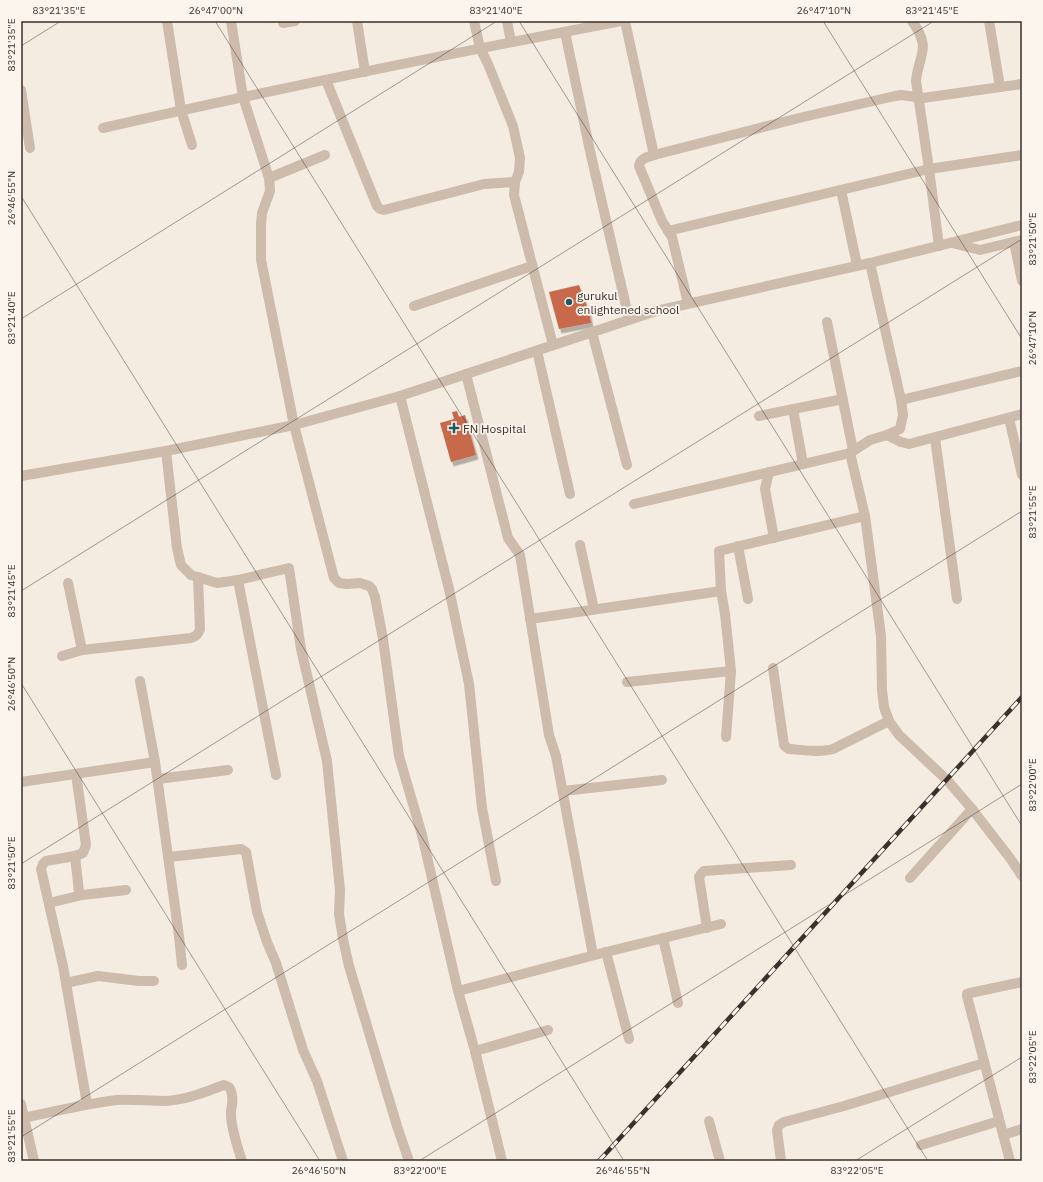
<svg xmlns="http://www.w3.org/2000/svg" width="1043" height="1182" viewBox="0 0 1043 1182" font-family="'IBM Plex Sans',sans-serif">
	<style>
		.building { fill: #c8694b; filter: url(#shadow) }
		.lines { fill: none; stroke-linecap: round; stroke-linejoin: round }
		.minor { stroke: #cdbbac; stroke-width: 10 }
		.rail-casing { stroke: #3b302b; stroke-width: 4.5 }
		.rail { stroke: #fbf5ee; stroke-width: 3; stroke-dasharray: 9; stroke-linecap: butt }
		.ticks { fill: none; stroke: #3b302b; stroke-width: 1; stroke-opacity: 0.45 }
		.poi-dot { fill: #1f5a5e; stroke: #fbf5ee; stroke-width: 1.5 }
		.labels { text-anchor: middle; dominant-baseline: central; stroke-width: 3.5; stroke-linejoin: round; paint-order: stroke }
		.poi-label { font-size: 12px; fill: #3b302b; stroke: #fbf5ee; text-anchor: start }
		.neatline { fill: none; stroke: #3b302b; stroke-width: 1.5 }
		.ticks-label { font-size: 10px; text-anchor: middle; fill: #3b302b }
	</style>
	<defs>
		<filter id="shadow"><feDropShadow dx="2.5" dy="4.5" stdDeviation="0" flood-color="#0004"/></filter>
	</defs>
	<rect width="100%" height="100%" fill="#f4ebe1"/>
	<g class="building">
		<polygon points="579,285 589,312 591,323 559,329 549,292"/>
		<polygon points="457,411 459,417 465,415 476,455 451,462 440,423 454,419 452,412"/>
	</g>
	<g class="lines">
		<g class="minor">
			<polyline points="167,21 181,110 192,145"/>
			<polyline points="231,21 243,97 269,178 270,191 262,213 261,224 261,260 294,425 334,578 339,583 347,584 360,583 369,586 372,589 375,597 383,639 399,756 422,835 458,991 475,1051 502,1161"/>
			<polyline points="357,21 365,72"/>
			<polyline points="474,21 480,48 488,64 513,126 520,158 519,172 515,182 514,195 553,345"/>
			<polyline points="507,21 511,42"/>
			<polyline points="625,21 654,155"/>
			<path d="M912 21C932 49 919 53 916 81L929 169 939 246"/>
			<polyline points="989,21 1000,87"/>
			<polyline points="283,23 295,21"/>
			<polyline points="565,32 590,151 629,319"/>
			<polyline points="326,80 377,206 380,209 384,210 484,184 515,182"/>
			<polyline points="21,90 30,148"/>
			<path d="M103 128C275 89 448 54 621 21"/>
			<polyline points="269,178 325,155"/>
			<polyline points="841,190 857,265"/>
			<polyline points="668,231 929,169 1022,155"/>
			<polyline points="1014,242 1022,281"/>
			<polyline points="952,243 980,250 1022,240"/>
			<polyline points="870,263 901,400 903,415 900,429 887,435 870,440 850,453 865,516 881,636 882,690 884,707 889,721 899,735 947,780 972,809 1010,858 1022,876"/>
			<path d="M688 303 672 237 662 221 639 166C640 158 648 157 654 155L803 117 895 96 901 95 923 98 1022 84"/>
			<polyline points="414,306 532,266"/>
			<polyline points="827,322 853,450"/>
			<polyline points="592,332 627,465"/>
			<polyline points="537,351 570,494"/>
			<polyline points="466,374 508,538 520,555 549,735 556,756 593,955"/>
			<polyline points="400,396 449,589 469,684 482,808 496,881"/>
			<polyline points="901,400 1022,371"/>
			<polyline points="793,409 803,464"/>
			<polyline points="759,416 843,399"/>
			<polyline points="1009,418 1022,475"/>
			<polyline points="887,435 901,442 909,444 1022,414"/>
			<polyline points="935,438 957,599"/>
			<polyline points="166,451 177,548 181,565 191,575 217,583 238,580 276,775"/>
			<polyline points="769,472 765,489 774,538"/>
			<polyline points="21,476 166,451 294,425 400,396 656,311 870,263 1022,225"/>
			<polyline points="634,504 850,453"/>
			<polyline points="580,545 594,609"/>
			<polyline points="738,546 748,599"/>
			<polyline points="238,580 289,568 301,649 327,761 340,890 339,914 343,939 349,966 397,1126 409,1161"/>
			<polyline points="68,583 82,650"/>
			<polyline points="721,591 719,551 865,516"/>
			<polyline points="530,619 721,591 725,614 731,671 726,737"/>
			<path d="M62 656 82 650 191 638C196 636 198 635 200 629L198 577"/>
			<path d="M773 668 784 745 786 747 789 749C804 750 818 753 833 749L889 721"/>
			<polyline points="140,681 155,762"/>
			<polyline points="627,682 731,671"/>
			<polyline points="76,774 86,845 83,853 75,856 46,861 43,864 41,869 63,966 87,1104"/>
			<polyline points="158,779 228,770"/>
			<polyline points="21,782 155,762 179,936 182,965"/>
			<polyline points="563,791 662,780"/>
			<polyline points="75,856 79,892 82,895 126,890"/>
			<polyline points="169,857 241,849 246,852 257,912 267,942 276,963 303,1050 317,1081 343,1161"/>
			<polyline points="910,878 972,809"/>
			<polyline points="49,903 82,895"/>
			<polyline points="707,928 699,877 701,874 704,871 791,865"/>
			<polyline points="663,938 678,1003"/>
			<polyline points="606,952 629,1039"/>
			<polyline points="66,983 98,976 139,981 154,981"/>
			<polyline points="458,991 606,952 721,924"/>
			<polyline points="475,1051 548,1030"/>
			<path d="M21 1104 24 1118C55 1111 85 1104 117 1100 133 1099 149 1101 166 1101 186 1100 205 1092 224 1085 228 1086 230 1087 231 1091 235 1103 230 1106 231 1116 232 1131 237 1146 242 1161"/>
			<polyline points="21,1119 24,1118 34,1161"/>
			<polyline points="709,1121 720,1161"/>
			<polyline points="1003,1135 1022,1129"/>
			<polyline points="921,1145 999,1121"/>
			<polyline points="781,1161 777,1130 779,1125 784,1122 844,1106 984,1063"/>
			<polyline points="1010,1161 967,996 967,994 970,993 1022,982"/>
		</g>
		<defs>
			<polyline id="rail" points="599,1161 1022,697"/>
		</defs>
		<use href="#rail" class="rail-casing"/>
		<use href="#rail" class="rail"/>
	</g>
	<path class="ticks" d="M215 21 928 1161M519 21 1022 826M823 21 1022 339M21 46 61 21M21 196 624 1161M21 319 497 21M21 591 934 21M21 683 320 1161M21 864 1022 239M21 1137 1022 511M419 1161 1022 784M855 1161 1022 1057"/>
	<g class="poi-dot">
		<circle cx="569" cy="302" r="4"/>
		<path d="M452 422h4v4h4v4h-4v4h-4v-4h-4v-4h4z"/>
	</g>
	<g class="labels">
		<g class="poi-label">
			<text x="577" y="295">gurukul<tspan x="577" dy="14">enlightened school</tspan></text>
			<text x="463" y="428">FN Hospital</text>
		</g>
	</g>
	<rect width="1043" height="1182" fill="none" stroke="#fbf5ee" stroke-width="44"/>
	<rect x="22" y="22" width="999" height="1138" class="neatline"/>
	<g class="ticks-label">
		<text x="59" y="14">83°21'35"E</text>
		<text x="216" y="14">26°47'00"N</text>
		<text x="496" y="14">83°21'40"E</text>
		<text x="824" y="14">26°47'10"N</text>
		<text x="932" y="14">83°21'45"E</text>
		<text transform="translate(11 45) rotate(-90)" y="4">83°21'35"E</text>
		<text transform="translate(11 198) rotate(-90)" y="4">26°46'55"N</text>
		<text transform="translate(1032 239) rotate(-90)" y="4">83°21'50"E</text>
		<text transform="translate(11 318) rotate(-90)" y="4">83°21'40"E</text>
		<text transform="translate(1032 338) rotate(-90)" y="4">26°47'10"N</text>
		<text transform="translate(1032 512) rotate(-90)" y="4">83°21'55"E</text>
		<text transform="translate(11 591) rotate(-90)" y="4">83°21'45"E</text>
		<text transform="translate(11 684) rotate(-90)" y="4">26°46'50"N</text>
		<text transform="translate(1032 785) rotate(-90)" y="4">83°22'00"E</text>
		<text transform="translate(11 863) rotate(-90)" y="4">83°21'50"E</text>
		<text transform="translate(1032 1057) rotate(-90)" y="4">83°22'05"E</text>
		<text transform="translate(11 1136) rotate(-90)" y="4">83°21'55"E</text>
		<text x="319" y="1174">26°46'50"N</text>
		<text x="420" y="1174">83°22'00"E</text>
		<text x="623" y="1174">26°46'55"N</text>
		<text x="857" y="1174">83°22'05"E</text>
	</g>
</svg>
